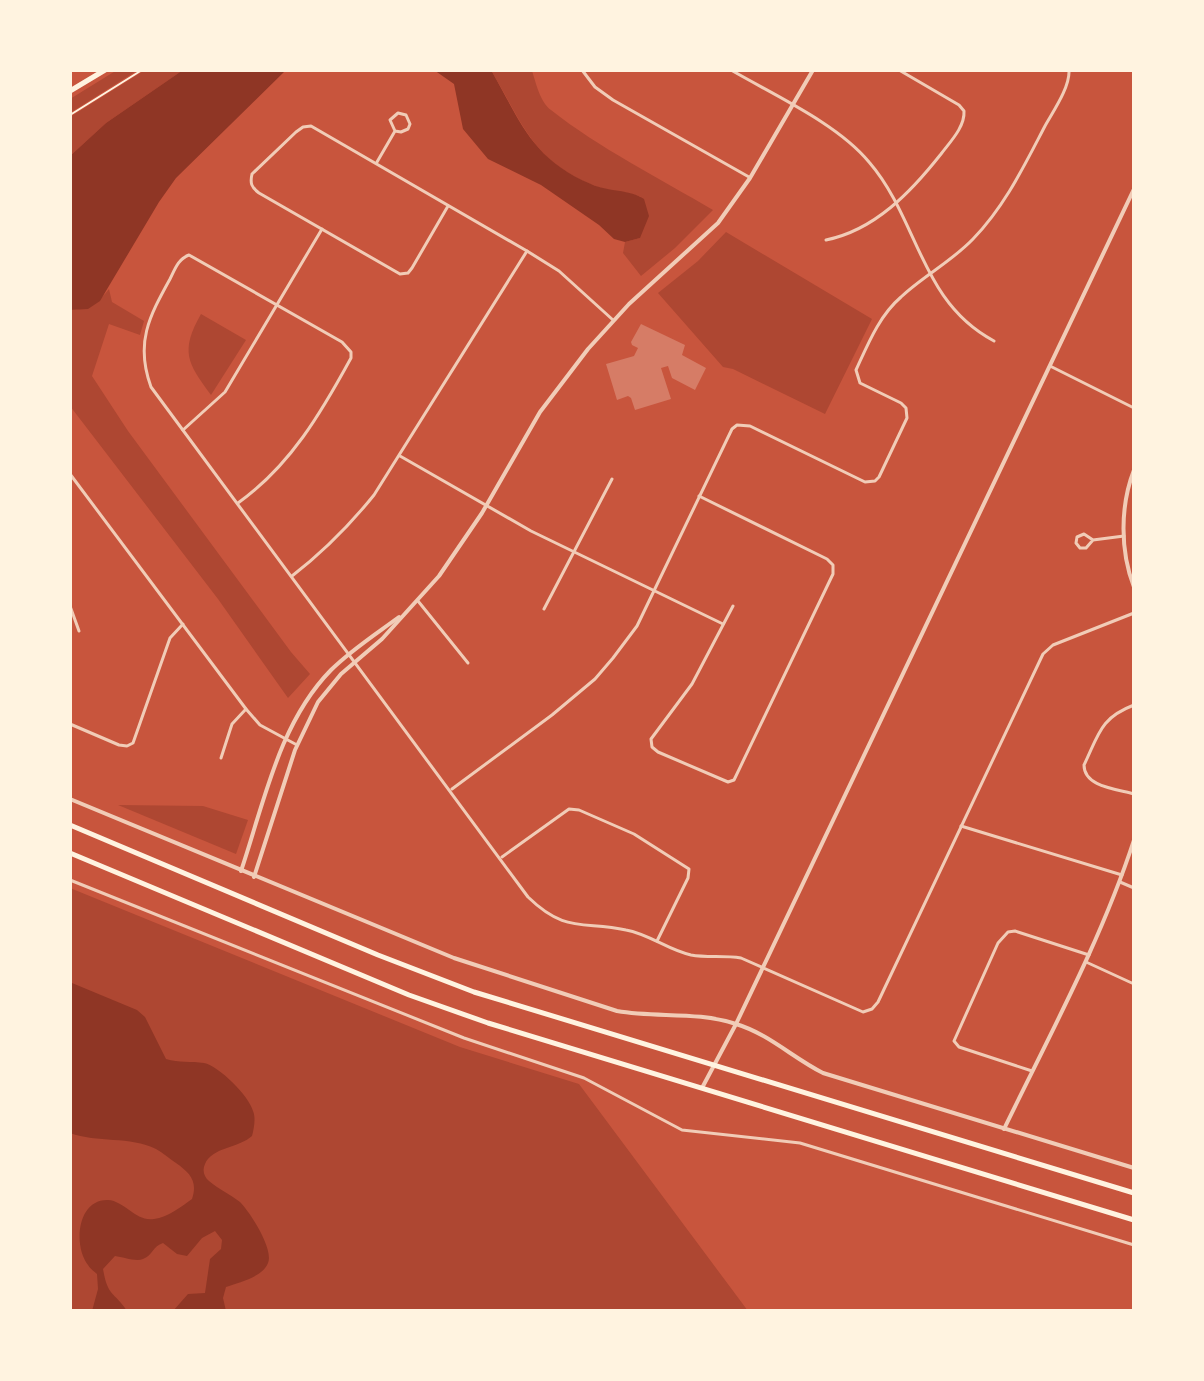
<svg xmlns="http://www.w3.org/2000/svg" width="1204" height="1381" viewBox="0 0 1204 1381" font-family="Quicksand,sans-serif">
	<style>
		.green { fill: #ae4732 }
		.water { fill: #8f3625 }
		.building { fill: #d67c66 }
		.lines { fill: none; stroke-linecap: round; stroke-linejoin: round }
		.path { stroke: #fff3e0; stroke-width: 2 }
		.minor { stroke: #f1ccb7; stroke-width: 3 }
		.tertiary { stroke: #f1ccb7; stroke-width: 4 }
		.primary { stroke: #fff3e0; stroke-width: 5 }
	</style>
	<rect width="100%" height="100%" fill="#c8553d"/>
	<g class="green">
		<polygon points="117,70 138,70 70,113 70,99"/>
		<polygon points="145,70 183,70 106,123 70,156 70,117"/>
		<path d="M491 70H534L532 71C536 83 540 102 551 110 599 148 659 178 713 210L675 248 641 276 623 253 625 242 640 238 641 197C627 191 612 192 598 187 533 163 523 124 491 70Z"/>
		<polygon points="726,232 872,319 825,414 733,369 723,367 658,293 698,261"/>
		<path d="M109 289 112 302 144 321 140 335 109 324 92 376 128 431 291 652 310 674 288 698 218 599 70 406V310C87 310 99 302 109 289Z"/>
		<path d="M201 314 246 340 211 395C187 363 180 351 201 314Z"/>
		<polygon points="118,805 203,806 248,820 236,854"/>
		<polygon points="70,888 460,1047 579,1084 748,1311 70,1311"/>
	</g>
	<g class="water">
		<polygon points="183,70 295,70 284,72 176,178 159,202 100,301 88,309 70,310 70,156 106,123"/>
		<path d="M434 70H491C521 122 531 158 591 184 608 192 629 189 644 199L649 216 640 238 625 242 614 239 599 225 541 185 488 159 463 129 454 84Z"/>
		<path d="M72 983 137 1010 145 1017 166 1059C179 1063 191 1061 204 1063 219 1066 249 1096 253 1111 256 1118 254 1128 252 1136 239 1148 212 1147 205 1164 202 1170 204 1177 209 1181 218 1189 230 1194 240 1202 250 1212 274 1249 268 1263 263 1277 239 1282 226 1287L223 1298 226 1311H173L188 1294 205 1293 210 1259 221 1249 222 1240 215 1231 202 1238 187 1256 177 1254 163 1243C153 1246 152 1256 143 1259 136 1262 123 1257 115 1256L103 1269C108 1298 114 1291 127 1311H92L98 1289 97 1274C94 1271 90 1269 88 1265 73 1246 77 1199 108 1200 125 1201 136 1222 154 1219 168 1217 181 1207 192 1199 198 1181 190 1173 176 1163 170 1159 163 1153 156 1149 130 1136 97 1143 70 1133V984Z"/>
	</g>
	<polygon class="building" points="641,324 685,345 682,355 706,368 695,390 672,378 668,366 661,368 671,399 635,410 631,398 628,396 617,400 606,364 634,356 638,348 632,345 631,342"/>
	<g class="lines">
		<polyline class="path" points="70,115 142,70"/>
		<g class="minor">
			<polyline points="582,70 595,87 613,100 749,177"/>
			<path d="M731 70C774 95 838 124 869 162 919 220 920 302 994 341"/>
			<polyline points="377,162 395,131 390,120 398,113 406,115 410,124 408,129 401,132 395,131"/>
			<path d="M448 206 412 268 408 273 400 274 259 193C251 187 250 183 252 174L296 132 303 127 311 126 527 251 559 271 613 320"/>
			<path d="M826 240C875 230 911 192 941 154 950 142 965 127 964 111L959 105 899 70"/>
			<polyline points="1050,366 1134,408"/>
			<polyline points="183,430 225,392 322,229"/>
			<polyline points="400,456 531,531 723,624"/>
			<polyline points="70,474 246,709 260,725 297,745"/>
			<polyline points="699,496 827,559 833,565 833,574 734,780 728,782 658,752 652,747 651,739 692,684 733,606"/>
			<path d="M238 503C290 466 321 413 351 358V352L342 342 189 255C178 259 175 269 170 279 149 317 135 343 151 387L528 897C565 933 582 921 626 930 649 934 668 950 691 955 707 958 724 955 741 958L863 1012 872 1009 878 1002 1043 654 1053 645 1134 613"/>
			<polyline points="1093,540 1084,534 1077,537 1076,543 1080,548 1086,548 1093,540 1124,536"/>
			<path d="M292 576C323 552 349 526 374 495L527 251"/>
			<polyline points="418,601 468,663"/>
			<polyline points="70,606 79,631"/>
			<polyline points="544,609 612,479"/>
			<path d="M1134 705C1100 718 1099 734 1084 765 1084 787 1117 789 1134 794"/>
			<polyline points="70,724 119,745 127,746 133,743 170,638 183,624"/>
			<polyline points="221,758 232,724 246,709"/>
			<path d="M452 789 552 715 595 679 613 658 637 626 732 429 737 425 750 426 865 482 875 481 879 477 907 418 906 408 901 403 860 383 856 370C868 344 879 316 901 297 923 276 951 262 973 239 1005 206 1024 166 1045 126 1054 110 1070 87 1069 70"/>
			<polyline points="961,826 1122,875"/>
			<polyline points="502,857 569,809 579,810 634,834 689,869 688,878 657,941"/>
			<polyline points="70,880 464,1038 584,1078 682,1130 800,1143 1134,1245"/>
			<polyline points="1120,882 1134,888"/>
			<polyline points="1086,962 1134,984"/>
			<polyline points="1032,1071 959,1047 954,1041 998,943 1008,932 1015,931 1089,955"/>
		</g>
		<g class="tertiary">
			<path d="M1134 470C1120 506 1120 551 1134 587"/>
			<path d="M70 799 454 958 617 1011C657 1018 696 1011 736 1024 769 1034 793 1058 823 1073L1134 1168"/>
			<path d="M241 871C264 803 279 723 331 670 351 650 376 634 399 617"/>
			<polyline points="254,877 295,750 318,702 341,674 382,639 439,576 482,513 540,412 588,349 629,304 718,223 750,178 813,70"/>
			<polyline points="702,1088 736,1024 1134,189"/>
			<path d="M1004 1129C1050 1034 1101 941 1134 840"/>
		</g>
		<g class="primary">
			<polyline points="70,91 105,70"/>
			<polyline points="70,825 378,955 474,992 1134,1193"/>
			<polyline points="70,853 409,995 488,1023 1134,1220"/>
		</g>
	</g>
	<rect width="1204" height="1381" fill="none" stroke="#fff3e0" stroke-width="144"/>
</svg>
